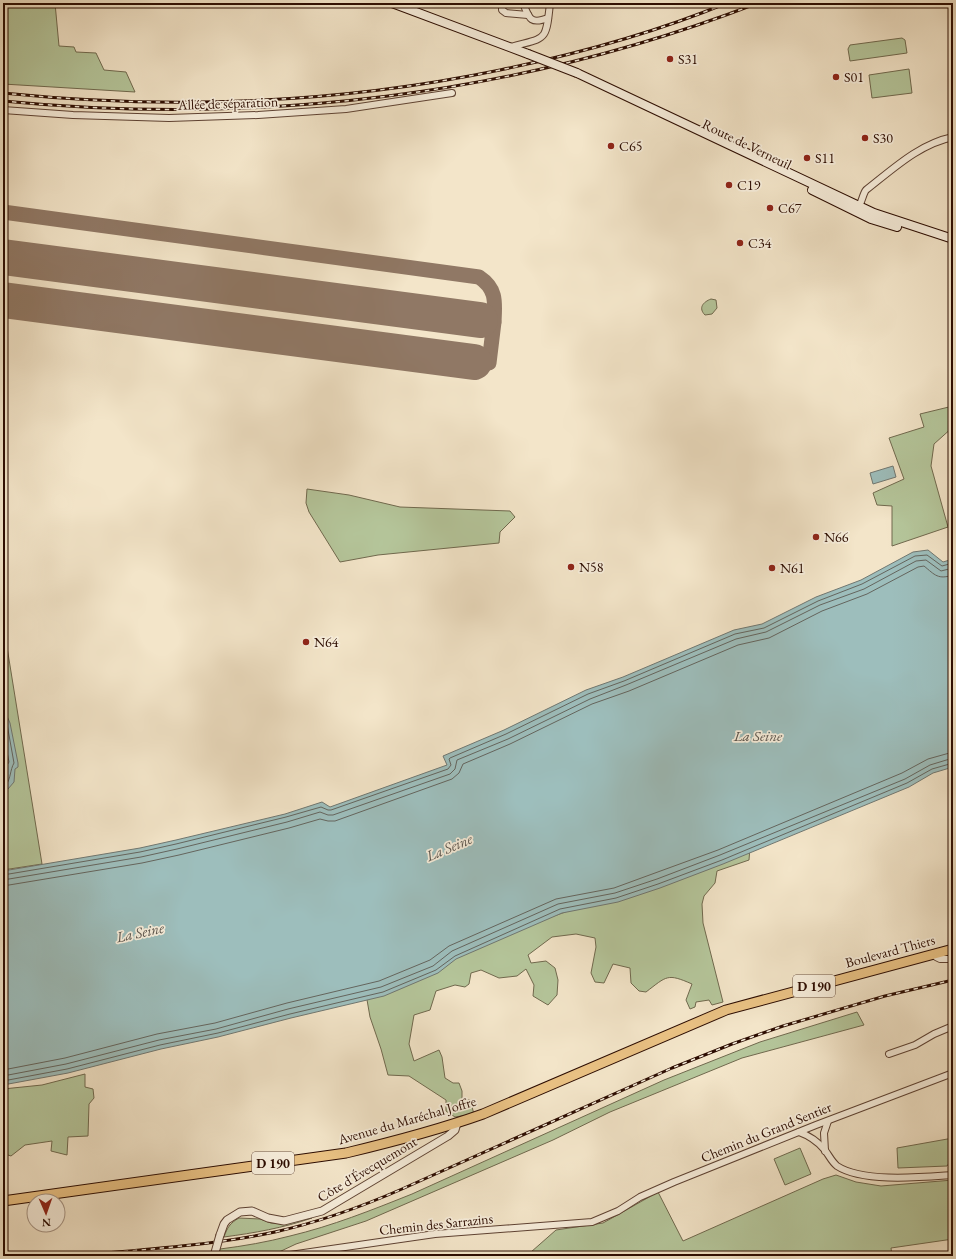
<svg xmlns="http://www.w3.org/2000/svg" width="956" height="1259" viewBox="0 0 956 1259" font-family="'EB Garamond',serif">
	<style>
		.green { fill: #b5c69b; stroke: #70694e }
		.water { fill: #9dbebc; stroke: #707771 }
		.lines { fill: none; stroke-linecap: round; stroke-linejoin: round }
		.shore { stroke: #64655e; stroke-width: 1 }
		.taxiway { stroke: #907865; stroke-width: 15 }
		.runway { stroke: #907865; stroke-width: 36 }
		.minor-casing { stroke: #5e4233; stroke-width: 8 }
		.tertiary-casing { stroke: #5e4233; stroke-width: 9 }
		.secondary-casing { stroke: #2c0c01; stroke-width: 10 }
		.primary-casing { stroke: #2c0c01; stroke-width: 11 }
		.minor { stroke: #f7eedc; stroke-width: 6 }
		.tertiary { stroke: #f7eedc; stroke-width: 7 }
		.secondary { stroke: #f7eedc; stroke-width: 8 }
		.primary { stroke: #eac284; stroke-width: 9 }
		.rail-casing { stroke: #2c0c01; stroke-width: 3 }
		.rail { stroke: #f7eedc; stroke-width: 1.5; stroke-dasharray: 4.5; stroke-linecap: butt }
		.tertiary-bridge-casing { stroke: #5e4233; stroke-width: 9; stroke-linecap: butt }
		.secondary-bridge-casing { stroke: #2c0c01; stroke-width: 10; stroke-linecap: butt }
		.tertiary-bridge { stroke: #f7eedc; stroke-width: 7 }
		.secondary-bridge { stroke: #f7eedc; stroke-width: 8 }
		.poi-dot { fill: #8f2418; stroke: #f7eedc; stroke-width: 1.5 }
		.labels { text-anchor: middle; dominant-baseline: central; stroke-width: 3.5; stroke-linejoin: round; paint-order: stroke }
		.shield { fill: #f7eedc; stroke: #695043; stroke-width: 1 }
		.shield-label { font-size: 13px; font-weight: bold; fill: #2c0c01 }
		.poi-label { font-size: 14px; fill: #2c0c01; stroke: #f7eedc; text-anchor: start }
		.street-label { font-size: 14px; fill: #2c0c01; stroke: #f7eedc }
		.water-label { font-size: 15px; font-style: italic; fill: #59534c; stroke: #f7eedc }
	</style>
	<rect width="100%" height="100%" fill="#f3e5c9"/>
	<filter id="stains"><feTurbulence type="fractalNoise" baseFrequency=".005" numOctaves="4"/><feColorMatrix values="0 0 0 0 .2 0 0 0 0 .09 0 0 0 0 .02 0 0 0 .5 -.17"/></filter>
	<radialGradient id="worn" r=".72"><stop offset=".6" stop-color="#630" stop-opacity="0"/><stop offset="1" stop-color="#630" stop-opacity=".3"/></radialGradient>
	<g class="green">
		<polygon points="3,3 55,3 59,46 74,47 76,52 96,53 104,70 126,72 135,92 3,84"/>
		<polygon points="902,38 905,40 907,53 850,61 848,49 850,45"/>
		<polygon points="909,69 912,93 872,98 869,75"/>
		<path d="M711 299 716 300 717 308 712 314 705 315C698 308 703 302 711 299Z"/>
		<polygon points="953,406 953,427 934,444 931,466 948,527 892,546 892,506 877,505 873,493 904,479 889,438 924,427 920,414"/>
		<polygon points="307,489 349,495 400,507 510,511 515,517 500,532 499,543 378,555 340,562 309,512 306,503"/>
		<polygon points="7,647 42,864 3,870 3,648"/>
		<path d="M750 847 749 860 717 871 715 883 704 896 702 904 703 923 723 1002 712 1005 709 1000 696 1002 695 1007 690 1009 686 1000 692 984C667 973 667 976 646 992L639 991 631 983 630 968 613 964 604 983 595 982 591 973 596 947 595 938 576 934 552 937 528 955 531 963 546 961 555 968 558 980 557 995 548 1005 533 996 534 985 526 969 517 976 499 978 481 970 471 973 469 984 465 987 455 985 436 991 430 1010 414 1015 409 1044 414 1061 439 1050 442 1057 445 1078 453 1083H459L462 1091V1100H470L474 1114 455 1117 446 1111V1100L409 1076 388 1075 381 1049 370 1017 366 994 517 929Z"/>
		<path d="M857 1012 864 1025 742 1058 610 1112 553 1140 366 1221 296 1244 279 1252 258 1256H218L220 1249C244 1246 267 1242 290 1236 332 1226 372 1210 412 1194L664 1080 760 1042Z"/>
		<polygon points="85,1074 85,1087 93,1089 94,1098 89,1104 88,1136 68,1137 67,1155 51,1151 52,1141 25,1145 11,1156 5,1154 3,1119 7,1108 3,1099 3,1089 42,1085"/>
		<polygon points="953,1138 953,1157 947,1166 898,1168 897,1148"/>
		<polygon points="800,1148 811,1174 785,1185 774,1159"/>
		<polygon points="836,1175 856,1182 881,1186 953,1180 953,1239 891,1248 892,1256 515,1256 531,1252 556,1230 603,1223 658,1192 683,1241 823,1179"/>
		<path d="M239 1218 260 1219 271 1223 285 1224 312 1218C283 1228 254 1233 224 1237 227 1228 230 1223 239 1218Z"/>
	</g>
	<g class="water">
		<polygon points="893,466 896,477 873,484 870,473"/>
		<polygon points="928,550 943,562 953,559 953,767 933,773 909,787 723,864 660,888 618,902 562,913 456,959 438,973 384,996 291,1018 218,1037 161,1049 68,1073 3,1085 3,871 140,848 176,840 285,814 322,802 330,807 447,765 443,756 504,730 586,690 623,677 734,630 762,624 816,597 861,580 913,552"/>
		<polygon points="3,707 10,723 18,763 18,767 15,769 14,782 8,789 3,789"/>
	</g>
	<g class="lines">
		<g class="shore">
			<path d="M3 716 7 724 14 763C10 770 11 778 6 785L3 786"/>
			<polyline points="3,731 9,762 6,767 5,778 3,780"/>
			<polyline points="3,875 140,852 176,844 286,817 321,807 328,810 331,810 448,769 451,765 449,759 450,758 506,734 588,694 624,681 735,634 764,628 818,601 862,584 915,556 927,555 942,566 953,563"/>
			<polyline points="3,880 141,857 177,849 287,822 320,812 328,815 333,815 450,774 455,769 457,760 508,739 590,699 626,685 736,639 766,632 820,605 864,589 916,561 926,560 941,571 953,568"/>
			<path d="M3 886 142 863 179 855 289 828 320 819 328 821H335L452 779 459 773 463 764 510 744 592 704 629 691 738 645 769 638 822 611 867 594 918 567 924 566C935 575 938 580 953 575"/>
			<polyline points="3,1070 65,1058 157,1034 215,1023 287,1003 379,981 430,960 449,946 556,899 614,888 655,873 718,850 902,773 928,759 953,752"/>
			<polyline points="3,1076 66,1064 159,1040 216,1029 288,1009 381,987 433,966 452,951 558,904 615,893 657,879 720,855 905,779 930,765 953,758"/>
			<polyline points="3,1081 67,1069 160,1045 218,1033 290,1014 383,992 436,970 455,956 560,909 616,898 658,884 722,860 907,783 932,769 953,763"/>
		</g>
		<g class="taxiway">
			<path d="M3 212 479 277C497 289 495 302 494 322L480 320"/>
			<polyline points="474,362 489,363 494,322"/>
		</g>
		<g class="runway">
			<polyline points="3,257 480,320"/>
			<polyline points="3,300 474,362"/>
		</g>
		<defs>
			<g id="minor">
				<polyline points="502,3 502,10 506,13 528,15"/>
				<path d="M523 3C529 18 530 25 548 18"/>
				<path d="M511 47C546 37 546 43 550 3"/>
				<polyline points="3,110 73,115 169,118 258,115 346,109 452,93"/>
				<path d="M857 207C862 205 862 195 866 190 893 169 919 144 953 137"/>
				<polyline points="935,954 936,957 940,959 953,959"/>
				<polyline points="889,1054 915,1045 934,1034 953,1026"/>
				<path d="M799 1132C810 1136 817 1141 824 1149 829 1155 831 1161 837 1166 863 1183 923 1177 953 1175"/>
				<polyline points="825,1151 824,1133 828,1121"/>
				<polyline points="283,1256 435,1234 592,1222 618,1211 640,1197 674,1182 816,1125 953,1073"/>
			</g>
			<polyline id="tertiary" points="220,1235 224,1224 227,1220 240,1212 252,1211 268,1218 284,1221 322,1211 448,1136 455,1130 457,1123"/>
			<g id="secondary">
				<polyline points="392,3 528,54"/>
				<polyline points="577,73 874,213 953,239"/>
				<polyline points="812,190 871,219 897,227"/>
			</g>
			<path id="primary" d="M3 1201 346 1153C392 1142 438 1130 483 1114L726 1010 953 949"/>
		</defs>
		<use href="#minor" class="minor-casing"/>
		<use href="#tertiary" class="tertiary-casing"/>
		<use href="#secondary" class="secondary-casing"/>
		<use href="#primary" class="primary-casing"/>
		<use href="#minor" class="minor"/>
		<use href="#tertiary" class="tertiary"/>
		<use href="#secondary" class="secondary"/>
		<use href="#primary" class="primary"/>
		<defs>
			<g id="rail">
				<path d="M3 93C169 110 336 104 500 70 577 54 654 33 727 3"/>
				<path d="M3 101C258 126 518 96 758 3"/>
				<path d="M70 1256C138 1250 208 1246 275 1232 319 1222 361 1207 402 1189L672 1068 732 1044 783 1026 885 996 953 980"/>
			</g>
		</defs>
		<use href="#rail" class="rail-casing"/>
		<use href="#rail" class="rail"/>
		<defs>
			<polyline id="tertiary-bridge" points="214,1256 220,1235"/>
			<polyline id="secondary-bridge" points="528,54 577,73"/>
		</defs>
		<use href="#tertiary-bridge" class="tertiary-bridge-casing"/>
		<use href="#secondary-bridge" class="secondary-bridge-casing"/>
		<use href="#tertiary-bridge" class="tertiary-bridge"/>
		<use href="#secondary-bridge" class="secondary-bridge"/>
	</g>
	<g class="poi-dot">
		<circle cx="670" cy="59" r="4"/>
		<circle cx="836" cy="77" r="4"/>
		<circle cx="865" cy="138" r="4"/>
		<circle cx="611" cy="146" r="4"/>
		<circle cx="807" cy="158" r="4"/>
		<circle cx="729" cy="185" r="4"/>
		<circle cx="770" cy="208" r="4"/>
		<circle cx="740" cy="243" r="4"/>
		<circle cx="816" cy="537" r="4"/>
		<circle cx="571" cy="567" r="4"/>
		<circle cx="772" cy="568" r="4"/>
		<circle cx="306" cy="642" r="4"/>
	</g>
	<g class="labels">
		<g class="shield">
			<rect x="793" y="975" width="42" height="22" rx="3"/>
			<rect x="252" y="1152" width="42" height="22" rx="3"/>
		</g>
		<g class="shield-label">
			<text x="814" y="986">D 190</text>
			<text x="273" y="1163">D 190</text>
		</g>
		<g class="poi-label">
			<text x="678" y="59">S31</text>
			<text x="844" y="77">S01</text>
			<text x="873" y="138">S30</text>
			<text x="619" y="146">C65</text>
			<text x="815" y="158">S11</text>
			<text x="737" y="185">C19</text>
			<text x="778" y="208">C67</text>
			<text x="748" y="243">C34</text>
			<text x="824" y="537">N66</text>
			<text x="579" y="567">N58</text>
			<text x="780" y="568">N61</text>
			<text x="314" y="642">N64</text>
		</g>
		<g class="street-label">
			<text transform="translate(228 103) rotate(-2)">Allée de séparation</text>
			<text transform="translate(747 144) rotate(26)">Route de Verneuil</text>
			<text transform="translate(890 951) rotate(-15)">Boulevard Thiers</text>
			<text transform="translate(407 1120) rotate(-16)">Avenue du Maréchal Joffre</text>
			<text transform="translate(766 1132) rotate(-22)">Chemin du Grand Sentier</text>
			<text transform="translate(367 1169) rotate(-31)">Côte d'Évecquemont</text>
			<text transform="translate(436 1224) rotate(-6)">Chemin des Sarrazins</text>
		</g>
		<g class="water-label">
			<text x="758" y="735">La Seine</text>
			<text transform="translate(449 847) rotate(-23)">La Seine</text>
			<text transform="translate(140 932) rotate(-12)">La Seine</text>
		</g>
	</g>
	<rect width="956" height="1259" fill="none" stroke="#f3e5c9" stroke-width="16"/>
	<rect x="4" y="4" width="948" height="1251" fill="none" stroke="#2c0c01" stroke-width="2"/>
	<rect x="8" y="8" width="940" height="1243" fill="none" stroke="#2c0c01"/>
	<g transform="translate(46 1213) rotate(178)"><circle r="19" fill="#f7eedc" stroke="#a69484"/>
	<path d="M0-3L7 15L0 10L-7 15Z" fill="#8f2418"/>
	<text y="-6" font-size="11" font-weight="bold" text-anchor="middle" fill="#2c0c01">N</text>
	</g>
	<rect width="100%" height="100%" filter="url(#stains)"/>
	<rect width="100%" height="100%" fill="url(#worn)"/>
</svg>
